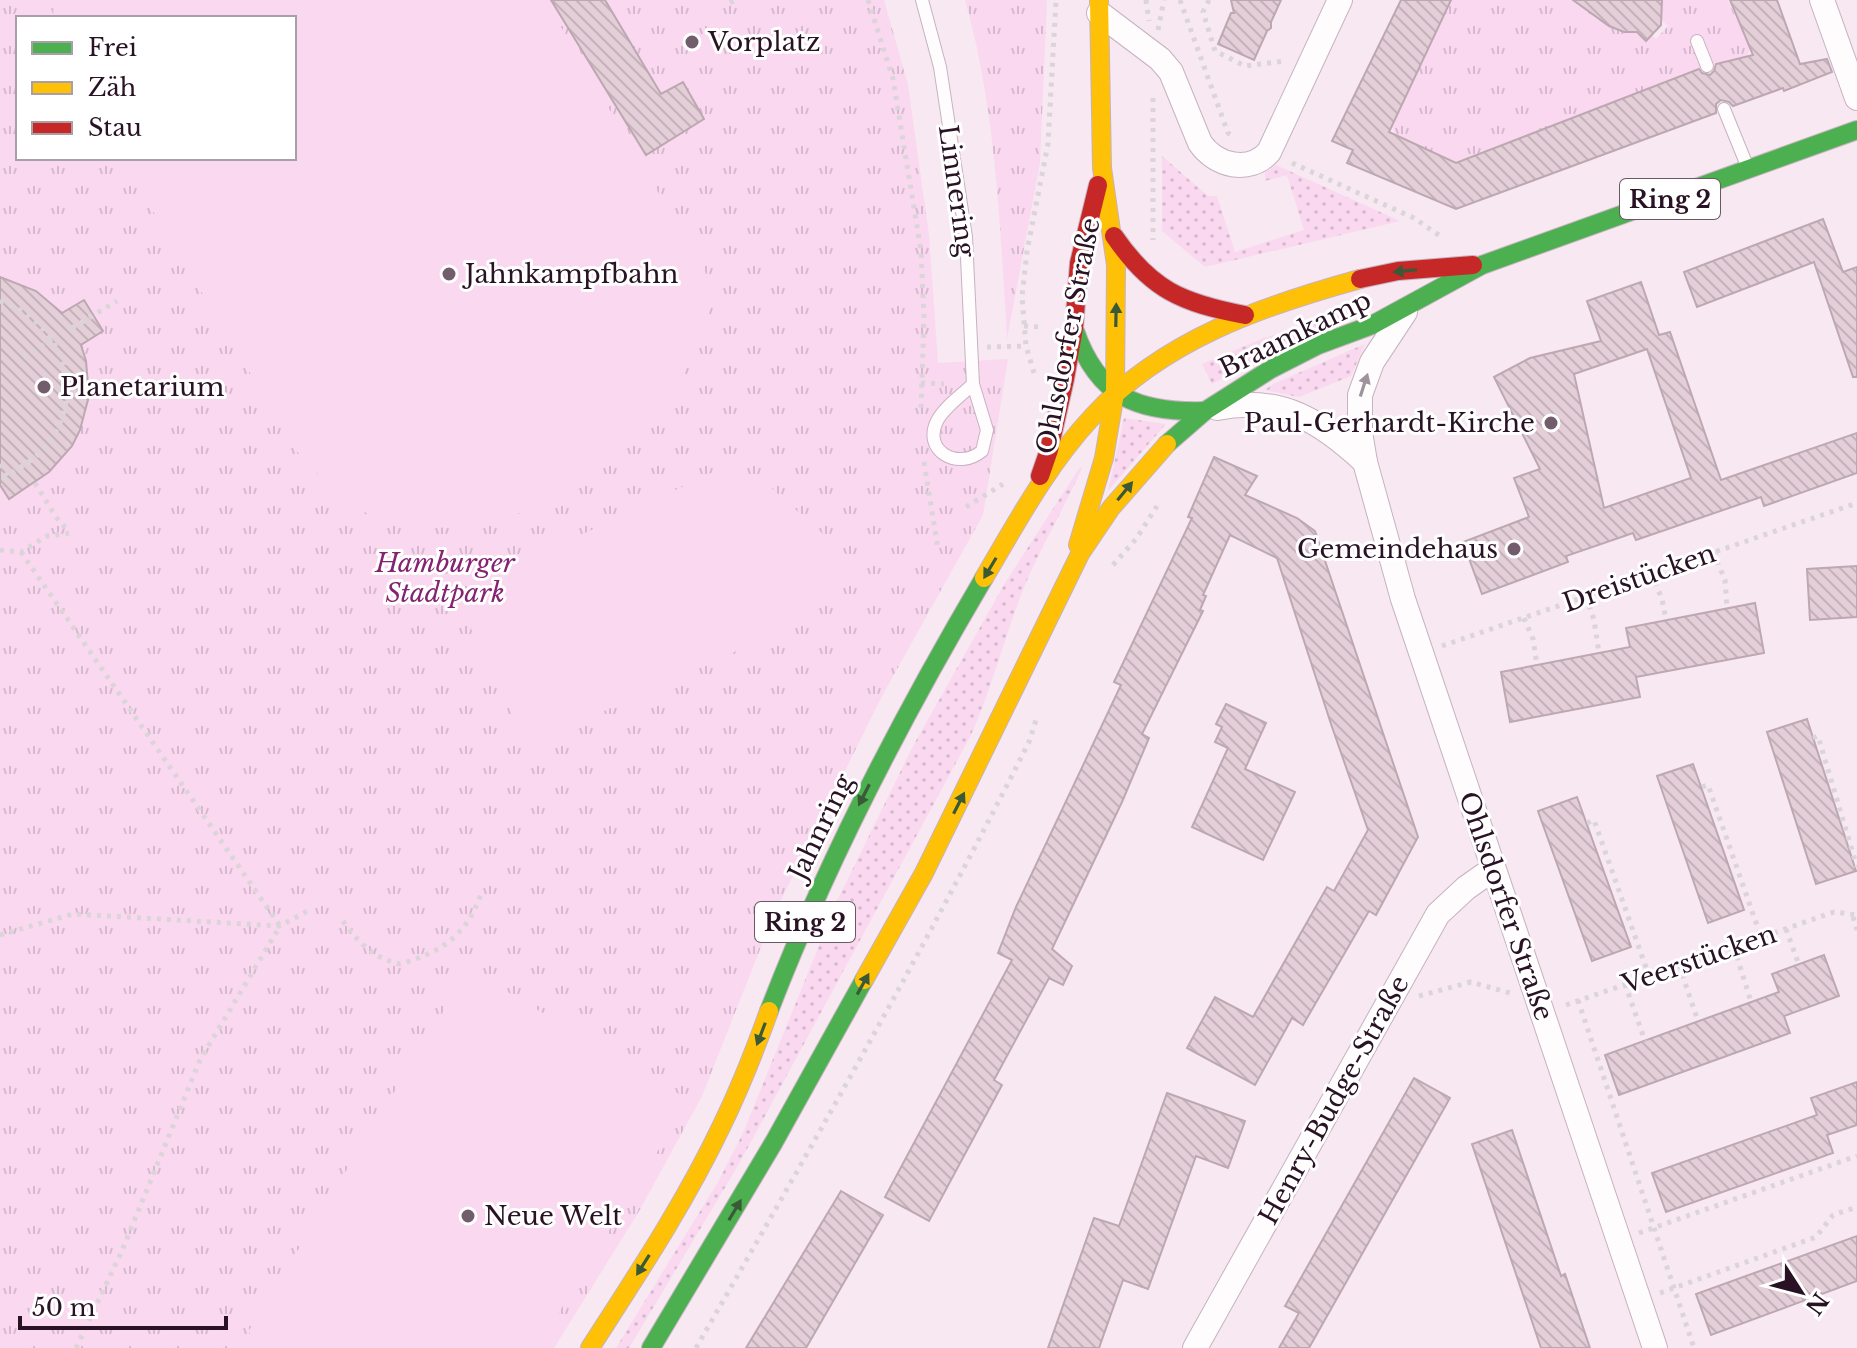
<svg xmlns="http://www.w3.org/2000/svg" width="1857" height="1348" viewBox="0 0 1857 1348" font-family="'Libre Baskerville',serif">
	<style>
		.grass { fill: url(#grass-dots) }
		.park { fill: url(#park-tufts); fill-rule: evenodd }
		.pitch { fill: #fad9f0 }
		.building { fill: url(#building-back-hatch); stroke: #bda8b2; stroke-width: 2; fill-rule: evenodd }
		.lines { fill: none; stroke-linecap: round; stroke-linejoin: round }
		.lane-casing { stroke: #c6b3c0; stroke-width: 14 }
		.street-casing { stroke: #c6b3c0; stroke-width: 26 }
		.fast-casing { stroke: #c6b3c0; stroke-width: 20 }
		.slow-casing { stroke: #c6b3c0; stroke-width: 20 }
		.jam-casing { stroke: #c6b3c0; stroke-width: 20 }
		.path { stroke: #dbd5d9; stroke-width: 5; stroke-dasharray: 4 6; stroke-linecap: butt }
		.lane { stroke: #fefcfd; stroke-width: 12 }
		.street { stroke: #fefcfd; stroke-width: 24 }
		.fast { stroke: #4caf50; stroke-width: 18 }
		.slow { stroke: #ffc107; stroke-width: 18 }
		.jam { stroke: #c62828; stroke-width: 18 }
		.oneway { fill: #395937 }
		.oneway2 { fill: #9e939b }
		.poi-dot { fill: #715d6b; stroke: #fff; stroke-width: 3 }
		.labels { text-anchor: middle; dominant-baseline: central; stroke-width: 6; stroke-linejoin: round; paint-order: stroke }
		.shield { fill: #fff; stroke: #695965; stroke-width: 2 }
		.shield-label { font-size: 24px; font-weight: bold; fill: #291223 }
		.poi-label { font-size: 26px; fill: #291223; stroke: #fff; text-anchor: start }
		.street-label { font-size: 26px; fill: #291223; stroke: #fff }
		.park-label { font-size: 26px; font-style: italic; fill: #832371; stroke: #fff }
	</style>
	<defs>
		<pattern id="grass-dots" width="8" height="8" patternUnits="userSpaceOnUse" patternTransform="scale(2)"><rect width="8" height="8" fill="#fad9f0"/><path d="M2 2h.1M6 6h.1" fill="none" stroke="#d6b9ce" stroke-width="1.8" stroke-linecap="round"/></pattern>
		<pattern id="park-tufts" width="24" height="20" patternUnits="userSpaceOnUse" patternTransform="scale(2)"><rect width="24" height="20" fill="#fad9f0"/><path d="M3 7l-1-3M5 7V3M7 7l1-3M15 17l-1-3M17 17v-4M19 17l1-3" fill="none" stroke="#d6b9ce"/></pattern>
		<pattern id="building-back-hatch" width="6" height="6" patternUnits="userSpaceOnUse" patternTransform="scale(2)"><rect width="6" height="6" fill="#e4cfd9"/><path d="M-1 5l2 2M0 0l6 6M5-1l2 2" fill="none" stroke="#c4b1ba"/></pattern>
	</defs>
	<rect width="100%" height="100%" fill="#f7e8f2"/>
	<g class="grass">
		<polygon points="1162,156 1208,196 1217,196 1235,252 1304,230 1287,175 1265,181 1265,172 1276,165 1400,221 1205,267 1162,231"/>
		<polygon points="1373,304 1375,307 1289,342 1212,384 1202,364 1264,338"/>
		<polygon points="1365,344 1351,376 1299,397 1265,390 1273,384"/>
		<polygon points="1124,418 1166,424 1108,491"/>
		<path d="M1080 467 1082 468C1064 509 1040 548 1023 590 1004 638 992 688 971 735L739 1164 629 1348H616L718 1182 743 1133 838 899 913 746 1005 583Z"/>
	</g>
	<g class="park">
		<path d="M0 0H884L908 85 929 235 938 363 1008 359 983 515 882 696 774 914 702 1096 638 1213 554 1348H0ZM18 18H294V158H18Z"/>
		<path d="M965 0H1047L1040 163 1007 339C1000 226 996 109 965 0Z"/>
		<path d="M1451 0H1581C1596 19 1612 32 1637 32L1646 41 1652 35 1656 39 1668 26 1659 17 1662 0H1728L1750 48 1747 57 1707 66 1456 163 1396 136 1392 126Z"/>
	</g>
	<g class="pitch">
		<path d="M54 0H545L714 287C699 376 634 457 555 499 536 510 513 515 491 520 461 528 425 531 395 524 355 515 324 481 298 453L121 158H294V18H53Z"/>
		<polygon points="711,473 767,484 850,558 783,630 527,746 455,595"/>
		<polygon points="469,969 689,1100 537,1348 246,1348 253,1336 248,1332"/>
	</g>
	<g class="building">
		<polygon points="551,0 605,0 661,94 683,82 704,119 646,155"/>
		<polygon points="1231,0 1281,0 1271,22 1271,28 1267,31 1254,60 1218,44 1231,13 1234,13"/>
		<polygon points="1401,0 1451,0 1389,132 1456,163 1699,69 1702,73 1710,75 1714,71 1716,64 1753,55 1730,0 1777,0 1800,64 1827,59 1832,72 1784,91 1783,88 1733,106 1729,102 1721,100 1716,104 1716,113 1456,209 1347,163 1353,150 1332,141"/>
		<polygon points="1573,0 1662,0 1661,25 1646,41 1637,32 1624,32 1609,26"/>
		<polygon points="1823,219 1843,272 1857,267 1857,377 1853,377 1814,262 1697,307 1684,272"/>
		<polygon points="0,277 36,291 62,313 84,300 103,331 81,345 86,361 89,396 80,430 72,446 49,472 9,499 0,485"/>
		<path d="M1641 282 1659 335 1670 332 1721 480 1857 433V473L1764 506 1761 497 1636 540 1633 533 1566 556 1568 562 1482 594 1463 542 1529 517 1514 478 1540 469 1494 377 1530 358 1601 341 1587 301ZM1647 349 1691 478 1604 508 1574 374Z"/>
		<polygon points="1214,457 1257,476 1245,495 1297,518 1315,531 1418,837 1376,915 1369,911 1303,1025 1292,1018 1255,1085 1187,1048 1215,997 1253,1017 1327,887 1334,891 1368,830 1332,727 1277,558 1230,535 1203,595 1206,596 1200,610 1203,611 1142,734 1149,738 1122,802 1052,949 1072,966 1063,985 1049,978 994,1080 1002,1085 929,1221 885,1197 1012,960 998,953 1016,907 1121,685 1114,682 1192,518 1188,517"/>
		<polygon points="1857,566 1857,617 1810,620 1807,569"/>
		<polygon points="1755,603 1764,653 1636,677 1640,697 1510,722 1501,672 1630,647 1626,628"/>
		<polygon points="1226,704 1266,723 1245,769 1295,792 1263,860 1192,827 1228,748 1215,742 1222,727 1216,724"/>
		<polygon points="1807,719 1856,871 1816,884 1767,732"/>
		<polygon points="1693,764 1744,910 1708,923 1657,776"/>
		<polygon points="1577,797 1631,947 1592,961 1538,811"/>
		<polygon points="1824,955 1839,996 1784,1016 1790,1033 1619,1095 1605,1055 1779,992 1772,974"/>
		<polygon points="1414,1078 1450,1098 1309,1348 1279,1348 1299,1313 1285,1306"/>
		<polygon points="1857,1082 1857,1125 1827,1135 1833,1153 1666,1212 1652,1173 1817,1115 1811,1098"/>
		<polygon points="1167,1093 1245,1121 1228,1168 1196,1156 1148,1289 1123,1280 1099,1348 1048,1348 1094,1218 1119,1226"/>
		<polygon points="1512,1130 1561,1276 1565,1274 1590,1348 1541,1348 1472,1144"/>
		<polygon points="841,1191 883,1215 806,1348 746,1348"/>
		<polygon points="1857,1236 1857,1281 1711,1335 1696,1294"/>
	</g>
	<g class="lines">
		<defs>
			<g id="lane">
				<path d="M922 0 940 67 966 237 973 384 987 430 982 451C958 471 922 451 937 421 944 407 962 395 973 384"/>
				<polyline points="1697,41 1707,66"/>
				<polyline points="1724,109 1748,168"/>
			</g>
			<g id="street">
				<polyline points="1822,0 1857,98"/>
				<path d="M1099 13 1160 59 1171 72 1200 143C1216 166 1249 174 1269 152L1340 0"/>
				<polyline points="1405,312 1372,362 1360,395 1360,432 1365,462 1403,599 1655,1348"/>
				<path d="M1217 408C1280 395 1321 421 1365 462"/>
				<polyline points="1195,1348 1438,914 1466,888 1493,869"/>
			</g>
			<g id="fast">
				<path d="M1075 331C1098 397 1138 413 1205 411"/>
				<polyline points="1167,444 1205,411 1271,369 1318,345 1372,325 1482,265 1857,130"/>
				<path d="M769 1011C827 860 902 717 984 578"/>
				<polyline points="651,1348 774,1142 864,980"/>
			</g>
			<g id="slow">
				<polyline points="1078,545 1104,458 1115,393 1116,265 1102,168 1099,0"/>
				<path d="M984 578C1017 522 1048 464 1093 416 1163 340 1262 306 1360 279"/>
				<polyline points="864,980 924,873 1080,554 1111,508 1167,444"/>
				<path d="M590 1348C637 1275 685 1203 722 1125 740 1088 755 1050 769 1011"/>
			</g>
			<g id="jam">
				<path d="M1114 236C1151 290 1182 303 1245 315"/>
				<polyline points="1360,279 1398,271 1473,265"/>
				<polyline points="1040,476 1049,450 1065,379 1074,328 1079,263 1098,185"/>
			</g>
		</defs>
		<use href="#lane" class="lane-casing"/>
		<use href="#street" class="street-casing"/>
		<use href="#fast" class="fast-casing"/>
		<use href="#slow" class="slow-casing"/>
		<use href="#jam" class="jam-casing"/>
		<g class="path">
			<polyline points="868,0 893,79 921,251 924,317 921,409"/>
			<polyline points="1146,0 1149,21"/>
			<polyline points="1180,0 1228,133 1231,135"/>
			<polyline points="1209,0 1203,12 1215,51 1245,66 1284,61"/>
			<polyline points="730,3 735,0"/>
			<polyline points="1158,30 1164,0"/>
			<polyline points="1153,98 1153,240"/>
			<polyline points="1292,163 1414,218 1440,236"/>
			<path d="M0 301C59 320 88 389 49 442 37 459 18 469 0 480"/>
			<polyline points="1024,326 1040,327"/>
			<polyline points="72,328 117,301"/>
			<polyline points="987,347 1026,346"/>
			<polyline points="24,358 52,339"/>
			<polyline points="1034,373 1026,346 1022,297 1027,251 1048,144 1056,0"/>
			<polyline points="921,383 944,384"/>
			<polyline points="924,462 938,549"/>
			<polyline points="0,464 7,476"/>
			<polyline points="35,483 56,517 69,532"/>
			<polyline points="966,507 1003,484"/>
			<polyline points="0,550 21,552 47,536 70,533"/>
			<polyline points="21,552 280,926"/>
			<polyline points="1713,552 1725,580 1727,608"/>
			<polyline points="1113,565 1136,539 1157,506"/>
			<polyline points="1651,573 1662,599 1666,620"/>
			<polyline points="1586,596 1594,620 1599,653"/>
			<polyline points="1524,618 1533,639 1537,665"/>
			<polyline points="1442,646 1857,503"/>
			<polyline points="1813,738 1818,736 1857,867"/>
			<polyline points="1702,787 1708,785 1761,937"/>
			<polyline points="1587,823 1594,820 1649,976"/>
			<polyline points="1853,917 1857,930"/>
			<path d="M343 921C358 942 373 958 400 964 442 952 466 936 481 894"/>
			<polyline points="1786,929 1799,965"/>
			<polyline points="0,935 73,914 280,926 309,910"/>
			<polyline points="1734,947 1751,1002"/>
			<polyline points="1679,965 1698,1021"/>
			<polyline points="1625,984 1645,1041"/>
			<polyline points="1419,996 1471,982 1510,993"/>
			<polyline points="1578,1000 1694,1348"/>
			<polyline points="1566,1005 1834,912 1857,915"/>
			<polyline points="1639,1233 1857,1156"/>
			<polyline points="1660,1293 1816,1237 1833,1215 1857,1207"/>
			<polyline points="76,1348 121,1253 200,1060 280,926"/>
			<path d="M696 1348C811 1148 925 948 1029 742L1036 720"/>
		</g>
		<use href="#lane" class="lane"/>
		<use href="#street" class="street"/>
		<use href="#fast" class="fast"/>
		<use href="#slow" class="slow"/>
		<use href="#jam" class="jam"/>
	</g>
	<defs><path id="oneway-solid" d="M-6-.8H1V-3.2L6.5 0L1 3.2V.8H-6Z" transform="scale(2)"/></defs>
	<g class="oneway">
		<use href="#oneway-solid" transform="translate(1405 271) rotate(174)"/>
		<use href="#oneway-solid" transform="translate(1116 315) rotate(-89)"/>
		<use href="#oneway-solid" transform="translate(1125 491) rotate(-51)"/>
		<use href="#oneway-solid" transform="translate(990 568) rotate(121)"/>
		<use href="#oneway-solid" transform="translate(864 795) rotate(117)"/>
		<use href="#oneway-solid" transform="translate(959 803) rotate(-63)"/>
		<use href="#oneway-solid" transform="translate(863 984) rotate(-61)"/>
		<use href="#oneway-solid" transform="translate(761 1034) rotate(111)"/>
		<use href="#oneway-solid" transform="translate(735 1210) rotate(-59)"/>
		<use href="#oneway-solid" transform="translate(643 1265) rotate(122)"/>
	</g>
	<use class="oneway2" href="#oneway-solid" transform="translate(1364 385) rotate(-72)"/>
	<g class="poi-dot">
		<circle cx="692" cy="42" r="8"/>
		<circle cx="449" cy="274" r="8"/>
		<circle cx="44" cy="387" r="8"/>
		<circle cx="1551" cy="423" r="8"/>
		<circle cx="1514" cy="549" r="8"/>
		<circle cx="468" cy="1216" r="8"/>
	</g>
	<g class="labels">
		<g class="shield">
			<rect x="1620" y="179" width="100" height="40" rx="6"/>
			<rect x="755" y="902" width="100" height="40" rx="6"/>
		</g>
		<g class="shield-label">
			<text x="1670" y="199">Ring 2</text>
			<text x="805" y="922">Ring 2</text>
		</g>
		<g class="poi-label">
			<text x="708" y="42">Vorplatz</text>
			<text x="465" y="274">Jahnkampfbahn</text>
			<text x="60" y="387">Planetarium</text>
			<text x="1535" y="423" text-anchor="end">Paul-Gerhardt-Kirche</text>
			<text x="1498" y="549" text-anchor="end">Gemeindehaus</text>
			<text x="484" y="1216">Neue Welt</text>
		</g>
		<g class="street-label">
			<text transform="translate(957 191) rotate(82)">Linnering</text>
			<text transform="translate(1295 334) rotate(-26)">Braamkamp</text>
			<text transform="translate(1068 336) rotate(-79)">Ohlsdorfer Straße</text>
			<text transform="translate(1639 578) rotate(-19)">Dreistücken</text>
			<text transform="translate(821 827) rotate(-64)">Jahnring</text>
			<text transform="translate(1506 906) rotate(71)">Ohlsdorfer Straße</text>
			<text transform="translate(1699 959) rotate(-19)">Veerstücken</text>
			<text transform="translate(1334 1100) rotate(-61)">Henry-Budge-Straße</text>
		</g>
		<g class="park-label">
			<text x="445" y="563">Hamburger<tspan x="445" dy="30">Stadtpark</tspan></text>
		</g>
	</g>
	<rect x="16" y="16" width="280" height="144" fill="#ffffff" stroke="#a9a0a7" stroke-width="2"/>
	<rect x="32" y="42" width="40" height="12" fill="#4caf50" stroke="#a9a0a7" stroke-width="2"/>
	<text x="88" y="56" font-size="24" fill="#291223">Frei</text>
	<rect x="32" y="82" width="40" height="12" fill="#ffc107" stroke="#a9a0a7" stroke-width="2"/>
	<text x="88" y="96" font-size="24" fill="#291223">Zäh</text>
	<rect x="32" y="122" width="40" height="12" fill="#c62828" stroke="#a9a0a7" stroke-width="2"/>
	<text x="88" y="136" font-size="24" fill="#291223">Stau</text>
	<g transform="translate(1801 1292) rotate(126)" stroke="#ffffff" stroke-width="6" paint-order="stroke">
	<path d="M0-6L14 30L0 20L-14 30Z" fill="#291223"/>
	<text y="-12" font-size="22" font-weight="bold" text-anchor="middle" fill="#291223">N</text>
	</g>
	<path d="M20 1316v12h206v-12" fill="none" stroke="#291223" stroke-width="4"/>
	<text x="32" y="1316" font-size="24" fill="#291223" stroke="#ffffff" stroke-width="6" paint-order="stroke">50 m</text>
</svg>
